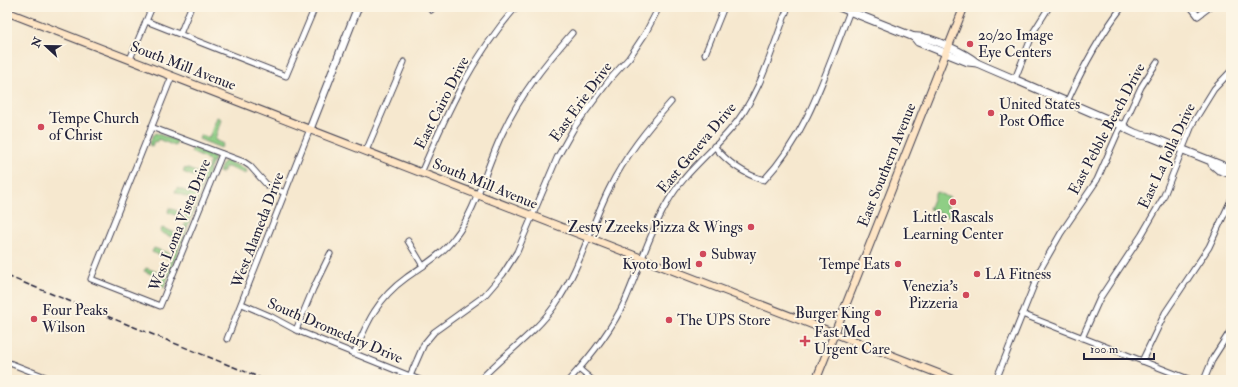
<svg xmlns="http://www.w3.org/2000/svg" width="1238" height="387" viewBox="0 0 1238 387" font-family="'IM FELL Double Pica',serif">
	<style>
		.green { fill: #8fce85; stroke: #587860 }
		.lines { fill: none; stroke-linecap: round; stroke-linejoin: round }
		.minor-casing { stroke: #424051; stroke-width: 7 }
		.tertiary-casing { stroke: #424051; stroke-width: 9 }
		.secondary-casing { stroke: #424051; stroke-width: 9 }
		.minor { stroke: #fff; stroke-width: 5 }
		.tertiary { stroke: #fff; stroke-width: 7 }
		.secondary { stroke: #fee5c5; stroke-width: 7 }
		.rail { stroke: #22223b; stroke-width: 1.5; stroke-dasharray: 6 3; stroke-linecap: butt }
		.poi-dot { fill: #d1495b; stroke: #fcf5e5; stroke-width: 1.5 }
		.labels { text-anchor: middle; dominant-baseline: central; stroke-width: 4; stroke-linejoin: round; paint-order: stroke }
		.poi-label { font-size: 15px; fill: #22223b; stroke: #fcf5e5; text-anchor: start }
		.street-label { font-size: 15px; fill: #22223b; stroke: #fcf5e5 }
	</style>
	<rect width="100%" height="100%" fill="#fcf5e5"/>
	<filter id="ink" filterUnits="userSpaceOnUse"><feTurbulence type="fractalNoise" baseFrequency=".025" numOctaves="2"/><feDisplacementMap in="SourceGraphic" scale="8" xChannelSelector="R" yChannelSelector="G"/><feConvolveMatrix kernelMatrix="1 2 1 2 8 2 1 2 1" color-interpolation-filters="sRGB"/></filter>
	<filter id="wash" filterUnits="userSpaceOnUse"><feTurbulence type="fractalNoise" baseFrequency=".012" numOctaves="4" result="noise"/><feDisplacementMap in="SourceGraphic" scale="16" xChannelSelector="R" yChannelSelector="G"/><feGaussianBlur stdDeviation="0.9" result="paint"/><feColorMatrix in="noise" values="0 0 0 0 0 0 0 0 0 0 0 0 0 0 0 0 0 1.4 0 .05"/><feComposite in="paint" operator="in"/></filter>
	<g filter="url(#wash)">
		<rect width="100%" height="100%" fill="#f6e8cf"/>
		<g class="green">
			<polygon points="217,117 221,119 215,140 223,144 221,148 199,139 201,135 209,138"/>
			<polygon points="155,133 177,141 175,146 158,139 157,142 154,141 152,146 149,145 153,135"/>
			<polygon points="193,148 213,156 214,159 210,169 208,167 210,161 191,152"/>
			<polygon points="226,161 243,168 247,171 246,174 228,167 225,167 222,173 219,172 223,162"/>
			<polygon points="185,168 204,175 207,168 210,170 202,188 200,187 202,180 183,172"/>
			<polygon points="177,188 196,195 199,188 202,189 195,208 192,207 194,200 175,192"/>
			<polygon points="936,192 950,198 946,206 955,210 952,218 929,209"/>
			<polygon points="169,208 188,215 191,208 194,209 187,228 184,227 187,220 168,212"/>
			<polygon points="162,228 181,235 184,228 187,229 179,248 176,246 179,240 160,232"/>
			<polygon points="154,248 173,255 176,248 179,249 171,268 168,266 171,260 152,252"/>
			<polygon points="146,268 165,275 168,268 171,269 164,288 161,286 161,278 144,271"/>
		</g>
	</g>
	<g filter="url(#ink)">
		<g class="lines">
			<defs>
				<g id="minor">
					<polyline points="1191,7 1198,16 1210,7"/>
					<polyline points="431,10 434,7"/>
					<polyline points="146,21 286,76 315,7"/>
					<polyline points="180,34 191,7"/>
					<polyline points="705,54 724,7"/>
					<polyline points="130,59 152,7"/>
					<polyline points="172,76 91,279 160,306 222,154"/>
					<polyline points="1015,79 1034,31 1049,7"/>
					<path d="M1067 102C1083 67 1099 37 1122 7"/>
					<polyline points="151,127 244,162 250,166 267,185 285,193"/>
					<path d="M714 146C728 163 743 174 764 180 809 132 826 71 850 11"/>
					<polyline points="366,151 404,62"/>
					<path d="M421 173C448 110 471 59 516 7"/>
					<polyline points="408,241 423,266"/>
					<polyline points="242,304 270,316 296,330 420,380"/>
					<polyline points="1022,314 1191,380"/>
					<polyline points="296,330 313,289 330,254"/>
					<polyline points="1082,338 1100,298 1141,236 1163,198 1193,123 1214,89 1231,71"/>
					<polyline points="227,339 310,129"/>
					<path d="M354 354C367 322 378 298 406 278 424 265 442 255 455 237 476 211 487 164 503 132 520 95 545 64 572 33"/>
					<polyline points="1142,361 1165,313 1209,247 1231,200"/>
					<polyline points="7,362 53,380"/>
					<polyline points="579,369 592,380"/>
					<polyline points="410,376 424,344 434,332 484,296 503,274 517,252 557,158 575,126 610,79 629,58 645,34 659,7"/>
					<path d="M480 380C504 354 535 334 555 305 580 269 590 227 609 189 625 156 647 129 671 102"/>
					<path d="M569 380C591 356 611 331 625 301 639 269 649 234 667 203 683 174 709 155 730 130 759 99 773 46 788 7"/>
					<polyline points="996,380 1040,270 1061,233 1097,180 1119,130 1123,126 1141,87 1157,62"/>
					<polyline points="1204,380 1213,358 1231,330"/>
				</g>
				<g id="tertiary">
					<path d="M839 7 914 37C928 35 967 54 977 63"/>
					<path d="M914 37 918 42 968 62 977 63 986 67 1123 126C1131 133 1140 135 1151 137L1231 169"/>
					<polyline points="310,129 358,7"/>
					<polyline points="1212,164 1219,170 1231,174"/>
				</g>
				<g id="secondary">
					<polyline points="7,12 955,380"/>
					<polyline points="816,380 964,7"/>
				</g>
			</defs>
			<use href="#minor" class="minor-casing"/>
			<use href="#tertiary" class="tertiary-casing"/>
			<use href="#secondary" class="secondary-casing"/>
			<use href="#minor" class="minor"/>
			<use href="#tertiary" class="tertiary"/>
			<use href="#secondary" class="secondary"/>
			<polyline class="rail" points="7,276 266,380"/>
		</g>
	</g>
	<g class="poi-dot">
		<circle cx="970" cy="44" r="4"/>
		<circle cx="991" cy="113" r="4"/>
		<circle cx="41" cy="127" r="4"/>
		<circle cx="953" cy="202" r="4"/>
		<circle cx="751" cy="227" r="4"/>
		<circle cx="703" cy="254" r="4"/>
		<circle cx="699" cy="264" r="4"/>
		<circle cx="898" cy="264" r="4"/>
		<circle cx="977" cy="274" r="4"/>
		<circle cx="966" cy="295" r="4"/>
		<circle cx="878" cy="313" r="4"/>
		<circle cx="34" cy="319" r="4"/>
		<circle cx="669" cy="320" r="4"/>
		<path d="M803 335h4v4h4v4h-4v4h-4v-4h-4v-4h4z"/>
	</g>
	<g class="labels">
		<g class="poi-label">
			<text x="978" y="35">20/20 Image<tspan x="978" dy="17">Eye Centers</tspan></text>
			<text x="999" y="104">United States<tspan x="999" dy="17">Post Office</tspan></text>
			<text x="49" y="118">Tempe Church<tspan x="49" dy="17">of Christ</tspan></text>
			<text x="953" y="217" text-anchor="middle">Little Rascals<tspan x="953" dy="17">Learning Center</tspan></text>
			<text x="743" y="227" text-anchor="end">Zesty Zzeeks Pizza &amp; Wings</text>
			<text x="711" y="254">Subway</text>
			<text x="691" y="264" text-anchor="end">Kyoto Bowl</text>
			<text x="890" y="264" text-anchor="end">Tempe Eats</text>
			<text x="985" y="274">LA Fitness</text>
			<text x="958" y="286" text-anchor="end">Venezia's<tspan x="958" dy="17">Pizzeria</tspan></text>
			<text x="42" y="310">Four Peaks<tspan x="42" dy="17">Wilson</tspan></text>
			<text x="870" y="313" text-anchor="end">Burger King</text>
			<text x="677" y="320">The UPS Store</text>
			<text x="814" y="332">Fast Med<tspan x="814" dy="17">Urgent Care</tspan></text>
		</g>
		<g class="street-label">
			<text transform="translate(183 66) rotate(21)">South Mill Avenue</text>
			<text transform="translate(581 102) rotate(-54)">East Erie Drive</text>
			<text transform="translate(442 103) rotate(-63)">East Cairo Drive</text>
			<text transform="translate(1107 129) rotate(-62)">East Pebble Beach Drive</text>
			<text transform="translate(697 148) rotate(-50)">East Geneva Drive</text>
			<text transform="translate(1167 156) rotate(-65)">East La Jolla Drive</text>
			<text transform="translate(887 165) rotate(-68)">East Southern Avenue</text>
			<text transform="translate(485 184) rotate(22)">South Mill Avenue</text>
			<text transform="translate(180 225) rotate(-68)">West Loma Vista Drive</text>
			<text transform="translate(258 230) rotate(-69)">West Alameda Drive</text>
			<text transform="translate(335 331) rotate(23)">South Dromedary Drive</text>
		</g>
	</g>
	<rect width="1238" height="387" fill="none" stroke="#fcf5e5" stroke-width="24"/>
	<g transform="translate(46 46) rotate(292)" stroke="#fcf5e5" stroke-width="3" paint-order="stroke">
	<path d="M0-3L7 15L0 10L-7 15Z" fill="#22223b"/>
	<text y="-6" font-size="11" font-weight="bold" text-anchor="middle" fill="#22223b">N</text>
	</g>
	<path d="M1084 353v6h70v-6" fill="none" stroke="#22223b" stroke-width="2"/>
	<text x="1090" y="353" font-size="12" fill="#22223b" stroke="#fcf5e5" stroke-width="3" paint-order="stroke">100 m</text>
</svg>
